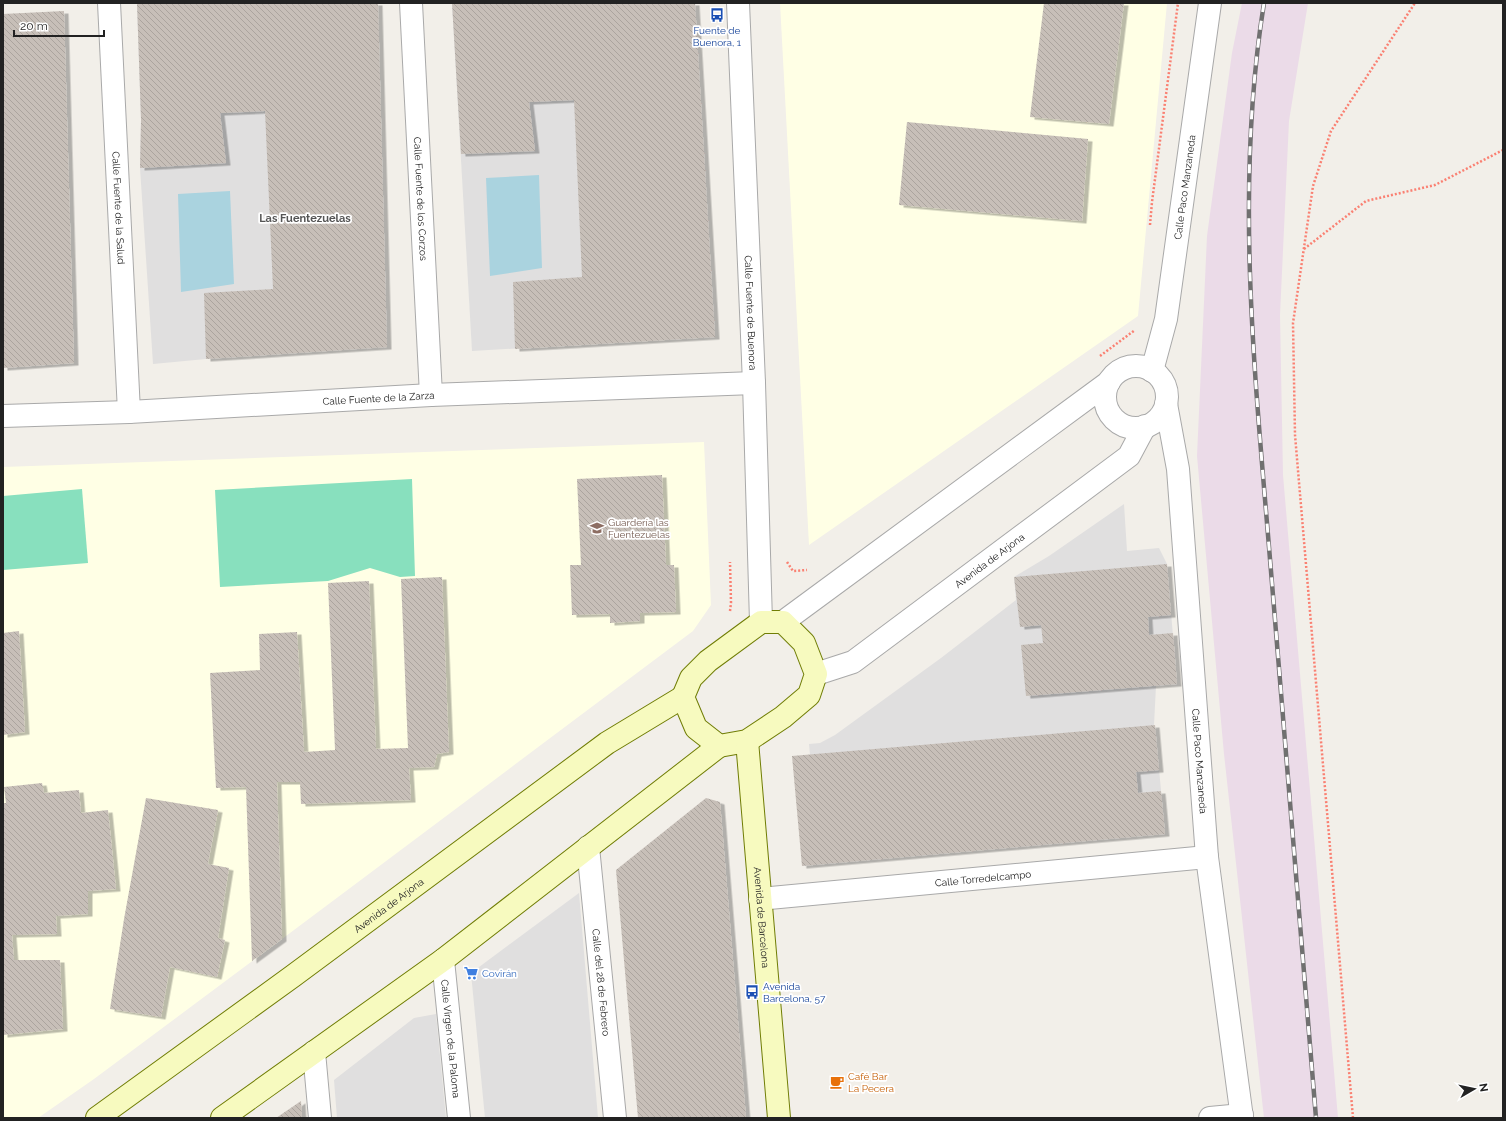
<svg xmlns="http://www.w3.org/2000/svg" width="1506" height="1121" viewBox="0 0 1506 1121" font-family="Raleway,sans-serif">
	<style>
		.residential { fill: #e0dfdf }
		.education { fill: #ffffe5 }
		.railway { fill: #ebdbe8 }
		.pitch { fill: #88e0be }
		.water { fill: #aad3df }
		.building { fill: url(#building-back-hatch); filter: url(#shadow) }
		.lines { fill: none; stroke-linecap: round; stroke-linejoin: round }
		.street-casing { stroke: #a9a9a9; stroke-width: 24 }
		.secondary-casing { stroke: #707d05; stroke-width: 24 }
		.path { stroke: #fa8072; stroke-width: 2.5; stroke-dasharray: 2 2; stroke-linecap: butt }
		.street { stroke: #fff; stroke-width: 22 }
		.secondary { stroke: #f7fabf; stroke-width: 22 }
		.rail-casing { stroke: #707070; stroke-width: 4.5 }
		.rail { stroke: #fff; stroke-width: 3; stroke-dasharray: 9; stroke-linecap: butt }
		.labels { text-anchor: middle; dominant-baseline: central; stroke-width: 3.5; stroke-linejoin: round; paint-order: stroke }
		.transit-label { font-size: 10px; fill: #164399; stroke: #fff }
		.street-label { font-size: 10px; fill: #222; stroke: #fff }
		.education-label { font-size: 10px; fill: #785e54; stroke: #fff; text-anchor: start }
		.shop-label { font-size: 10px; fill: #366cbe; stroke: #fff; text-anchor: start }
		.food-label { font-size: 10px; fill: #c56008; stroke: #fff; text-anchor: start }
		.neighbourhood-label { font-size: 11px; font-weight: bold; fill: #555; stroke: #fff }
	</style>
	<defs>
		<pattern id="building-back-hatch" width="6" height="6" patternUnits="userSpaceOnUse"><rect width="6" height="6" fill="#c7bfb8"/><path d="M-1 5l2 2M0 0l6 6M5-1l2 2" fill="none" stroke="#aba49e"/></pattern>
		<filter id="shadow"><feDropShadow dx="4.5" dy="2.5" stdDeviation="0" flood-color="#0004"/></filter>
	</defs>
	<rect width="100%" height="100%" fill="#f2efe9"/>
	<g class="residential">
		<polygon points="137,3 378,3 387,347 206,359 153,364 140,168 141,120"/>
		<polygon points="452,3 695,3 715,337 472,351"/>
		<polygon points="1124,504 1127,551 1159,548 1167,564 1177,684 1156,686 1154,725 1155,725 1165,834 802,866 810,755 809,744 820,743 835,735 941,658 1016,600 1014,577 1049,556"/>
		<polygon points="579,893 598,1118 485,1118 471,973"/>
		<polygon points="436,1014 446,1118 337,1118 334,1080 414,1018"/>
	</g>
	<g class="education">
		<polygon points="780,3 1167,3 1138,316 809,545"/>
		<polygon points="704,442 711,605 693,631 282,939 94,1079 38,1118 3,1118 3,467"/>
	</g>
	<polygon class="railway" points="1242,3 1308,3 1289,121 1280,315 1283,475 1338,1118 1264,1118 1224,754 1197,456 1207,236 1232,53"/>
	<g class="pitch">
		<polygon points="412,479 415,576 400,577 370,568 328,581 220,587 215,490"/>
		<polygon points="82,489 88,563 3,570 3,496"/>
	</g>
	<g class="water">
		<polygon points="539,175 542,268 490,276 486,178"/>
		<polygon points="230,191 234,284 181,292 178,194"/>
	</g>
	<g class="building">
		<polygon points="137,3 378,3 387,347 206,359 204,293 273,289 265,111 220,113 226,163 140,168 141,120"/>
		<polygon points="452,3 695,3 715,337 515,349 513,282 582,277 574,100 529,102 535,151 461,154"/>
		<polygon points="1044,3 1124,3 1109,124 1030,117"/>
		<polygon points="64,11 74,363 3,368 3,14"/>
		<polygon points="907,122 1088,139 1082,221 899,205"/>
		<polygon points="662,475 666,565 674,565 676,612 640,613 640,621 610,623 610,614 572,615 570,565 581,565 577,479"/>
		<polygon points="1167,564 1171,615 1148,617 1149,635 1173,633 1177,684 1026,696 1021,645 1043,643 1041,625 1020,627 1014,577"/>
		<polygon points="442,577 449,752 437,754 434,767 409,768 411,800 301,804 300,782 277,782 282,939 252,961 246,787 216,788 210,673 260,670 259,634 297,632 304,752 335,750 328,583 369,581 376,749 408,748 401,579"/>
		<polygon points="19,631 25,732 3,735 3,633"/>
		<polygon points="1155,725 1159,770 1136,772 1138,793 1161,791 1165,834 802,866 792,756"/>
		<polygon points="42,783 44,793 79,790 81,813 108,810 116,889 88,891 88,914 56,916 57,934 12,935 14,960 60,960 63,1029 3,1035 3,803 6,803 4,787"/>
		<polygon points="146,798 218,810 208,864 229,868 218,938 225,940 217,977 170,967 161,1017 110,1009 124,919"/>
		<polygon points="706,798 720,802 746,1118 638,1118 616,870"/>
		<polygon points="301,1101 302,1118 276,1118"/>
	</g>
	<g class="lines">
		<defs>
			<g id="street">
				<path id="s1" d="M109 3 129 412"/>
				<path id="s2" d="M411 3 431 395"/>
				<path id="s3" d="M738 3 754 383 761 622"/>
				<circle cx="1136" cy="397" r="31"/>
				<path id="s4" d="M1152 371 1166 319 1210 3"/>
				<path id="s5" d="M1166 404 1178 469 1207 857 1242 1118"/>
				<path id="s6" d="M3 416 129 412 431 395 754 383"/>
				<polyline points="783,622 1109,382"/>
				<path id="s7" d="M816 674 853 662 1129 456 1145 426"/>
				<path id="s8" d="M588 847 615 1118"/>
				<path id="s9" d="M760 899 1207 857"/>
				<path id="s10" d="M443 960 459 1118"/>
				<polyline points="314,1052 320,1118"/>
				<polyline points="1210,1118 1242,1115"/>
			</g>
			<g id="secondary">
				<polygon points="761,622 783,622 804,643 816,674 809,695 783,717 747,741 719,746 696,728 683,697 691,678 708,661"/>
				<path id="s11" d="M747 741 779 1118"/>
				<path id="s12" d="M97 1118 293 976 607 743 683 697"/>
				<polyline points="222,1118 443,960 719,746"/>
			</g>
		</defs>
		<use href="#street" class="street-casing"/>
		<use href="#secondary" class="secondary-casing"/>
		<g class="path">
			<polyline points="1150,225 1152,202 1178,3"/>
			<polyline points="1304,249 1366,201 1435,185 1503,150"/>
			<polyline points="1100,356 1135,330"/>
			<polyline points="787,562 793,571 807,570"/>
			<polyline points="730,611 731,603 730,562"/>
			<polyline points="1353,1118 1295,435 1293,323 1313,186 1331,131 1415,3"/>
		</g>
		<use href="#street" class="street"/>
		<use href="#secondary" class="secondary"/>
		<defs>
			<path id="rail" d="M1264 3C1235 183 1254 366 1269 547 1285 737 1300 928 1316 1118"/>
		</defs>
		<use href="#rail" class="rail-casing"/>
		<use href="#rail" class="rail"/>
	</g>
	<defs>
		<symbol id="bus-bare" viewBox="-9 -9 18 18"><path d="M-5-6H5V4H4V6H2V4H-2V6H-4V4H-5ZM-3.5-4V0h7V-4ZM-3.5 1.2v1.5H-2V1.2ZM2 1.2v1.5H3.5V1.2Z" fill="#1a4fb4" stroke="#fff" stroke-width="2.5" paint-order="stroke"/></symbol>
		<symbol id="school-bare" viewBox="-9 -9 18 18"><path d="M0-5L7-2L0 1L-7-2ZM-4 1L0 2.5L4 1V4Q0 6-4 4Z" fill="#8d6e63" stroke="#fff" stroke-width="2.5" paint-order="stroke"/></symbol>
		<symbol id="supermarket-bare" viewBox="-9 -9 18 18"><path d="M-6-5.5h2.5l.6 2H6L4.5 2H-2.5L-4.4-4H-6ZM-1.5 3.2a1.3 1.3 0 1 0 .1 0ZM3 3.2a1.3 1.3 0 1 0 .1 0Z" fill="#3f7fe0" stroke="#fff" stroke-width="2.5" paint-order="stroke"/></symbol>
		<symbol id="cafe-bare" viewBox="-9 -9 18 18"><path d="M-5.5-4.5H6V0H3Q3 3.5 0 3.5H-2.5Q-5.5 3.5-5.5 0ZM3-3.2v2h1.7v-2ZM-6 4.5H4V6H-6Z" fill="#e8710a" stroke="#fff" stroke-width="2.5" paint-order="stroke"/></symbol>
	</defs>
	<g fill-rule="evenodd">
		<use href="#bus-bare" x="707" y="5" width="20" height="20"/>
		<use href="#school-bare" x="587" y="518" width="20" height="20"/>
		<use href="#supermarket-bare" x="461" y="963" width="20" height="20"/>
		<use href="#bus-bare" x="742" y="982" width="20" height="20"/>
		<use href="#cafe-bare" x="827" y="1072" width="20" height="20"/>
	</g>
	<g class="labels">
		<g class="transit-label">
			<text x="717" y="30">Fuente de<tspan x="717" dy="12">Buenora, 1</tspan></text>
			<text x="763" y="986" text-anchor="start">Avenida<tspan x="763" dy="12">Barcelona, 57</tspan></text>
		</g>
		<g class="street-label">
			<text stroke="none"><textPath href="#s4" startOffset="187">Calle Paco Manzaneda</textPath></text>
			<text stroke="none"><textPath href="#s2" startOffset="196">Calle Fuente de los Corzos</textPath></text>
			<text stroke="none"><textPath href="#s1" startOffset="205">Calle Fuente de la Salud</textPath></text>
			<text stroke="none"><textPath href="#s3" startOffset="310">Calle Fuente de Buenora</textPath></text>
			<text stroke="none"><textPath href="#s6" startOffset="376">Calle Fuente de la Zarza</textPath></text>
			<text stroke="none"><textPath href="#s7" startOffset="209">Avenida de Arjona</textPath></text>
			<text stroke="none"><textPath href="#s5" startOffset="359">Calle Paco Manzaneda</textPath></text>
			<text stroke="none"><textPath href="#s9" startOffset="224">Calle Torredelcampo</textPath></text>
			<text stroke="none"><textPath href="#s12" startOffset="361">Avenida de Arjona</textPath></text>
			<text stroke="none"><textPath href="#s11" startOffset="177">Avenida de Barcelona</textPath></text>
			<text stroke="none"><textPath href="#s8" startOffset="136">Calle del 28 de Febrero</textPath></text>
			<text stroke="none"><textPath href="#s10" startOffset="79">Calle Virgen de la Paloma</textPath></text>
		</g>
		<g class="education-label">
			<text x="608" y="522">Guardería las<tspan x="608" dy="12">Fuentezuelas</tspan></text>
		</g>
		<g class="shop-label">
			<text x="482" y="973">Covirán</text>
		</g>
		<g class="food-label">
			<text x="848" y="1076">Café Bar<tspan x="848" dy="12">La Pecera</tspan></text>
		</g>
		<g class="neighbourhood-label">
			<text x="305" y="218">Las Fuentezuelas</text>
		</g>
	</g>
	<rect width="1506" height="1121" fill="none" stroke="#222222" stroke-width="8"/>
	<g transform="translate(1474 1089) rotate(81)" stroke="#ffffff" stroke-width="3" paint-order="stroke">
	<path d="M0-3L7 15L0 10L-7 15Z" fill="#222222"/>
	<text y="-6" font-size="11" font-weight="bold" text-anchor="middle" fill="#222222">N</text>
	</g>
	<path d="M14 30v6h90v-6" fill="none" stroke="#222222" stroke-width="2"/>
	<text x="20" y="30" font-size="12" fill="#222222" stroke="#ffffff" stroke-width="3" paint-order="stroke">20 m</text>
</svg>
